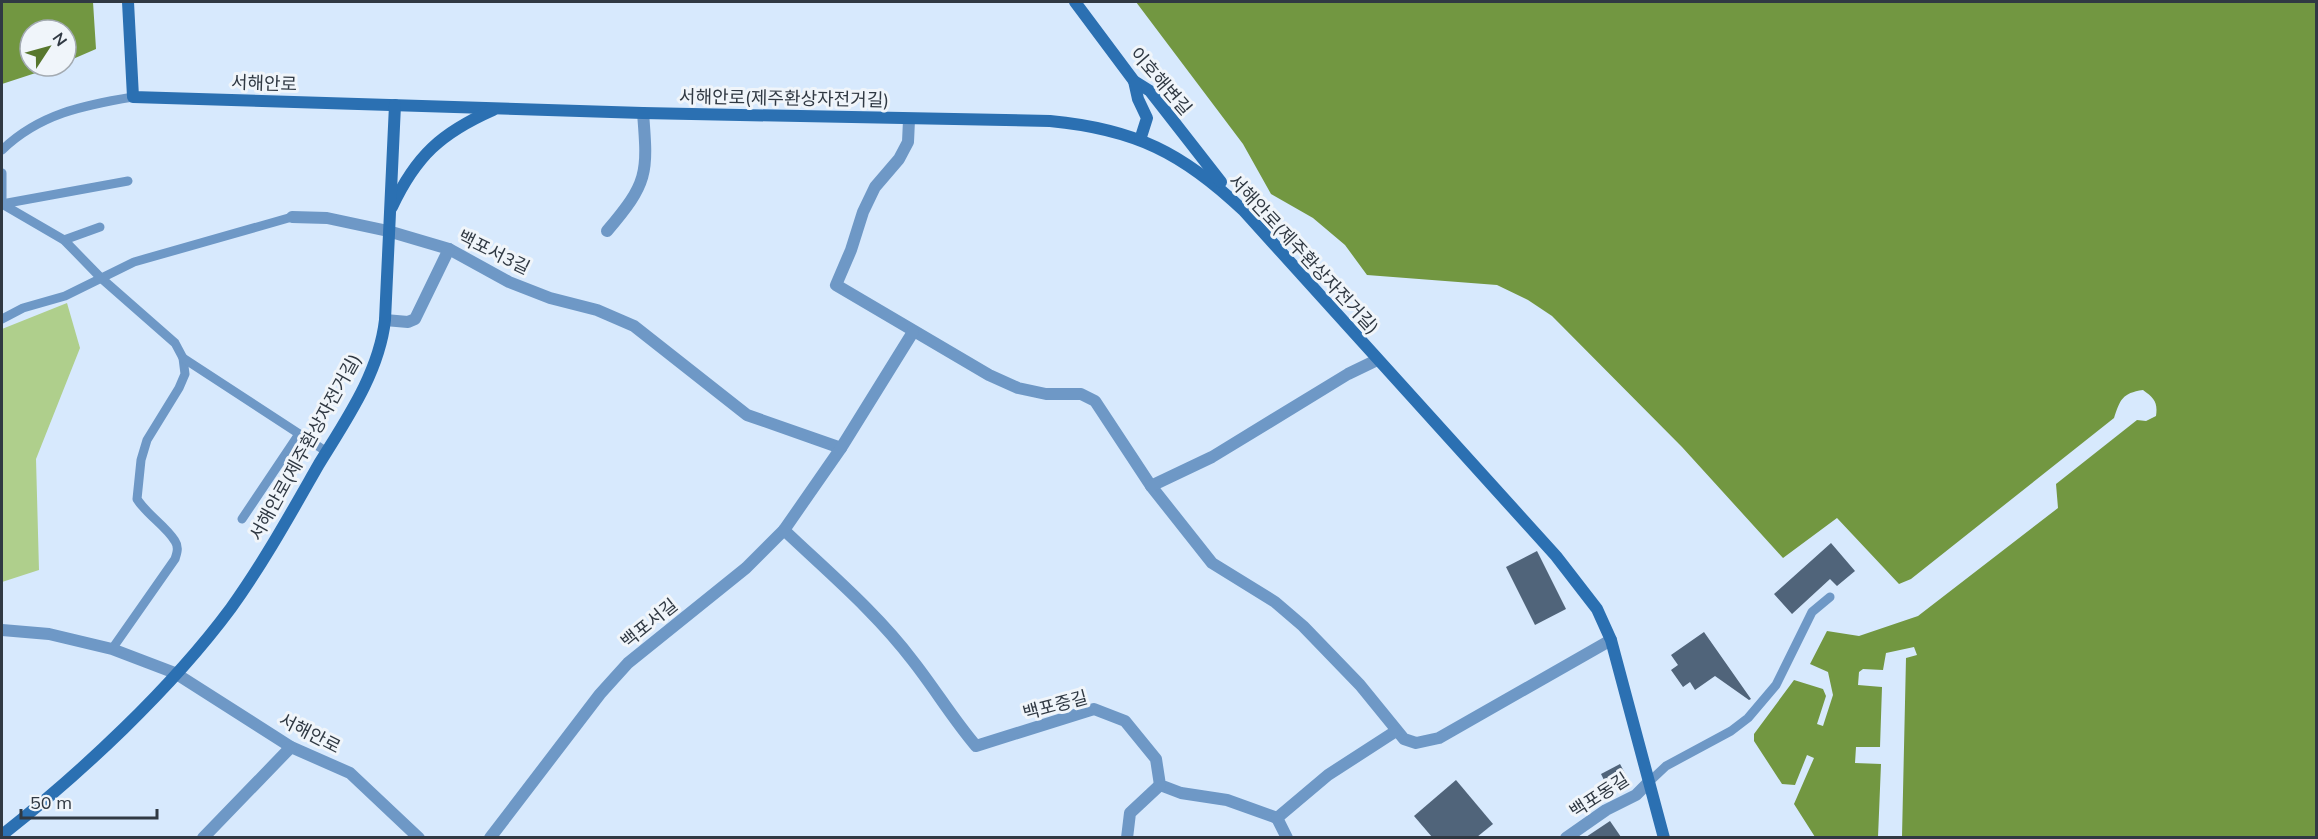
<svg xmlns="http://www.w3.org/2000/svg" width="2318" height="839" viewBox="0 0 2318 839" font-family="Mulish,'Noto Sans KR',sans-serif">
	<style>
		.green { fill: #afcf8c }
		.water { fill: #729741 }
		.building { fill: #50647a }
		.lines { fill: none; stroke-linecap: round; stroke-linejoin: round }
		.lane { stroke: #6e98c6; stroke-width: 9 }
		.street { stroke: #6e98c6; stroke-width: 12 }
		.secondary { stroke: #2b70b2; stroke-width: 12 }
		.labels { text-anchor: middle; dominant-baseline: central; stroke-width: 6; stroke-linejoin: round; paint-order: stroke }
		.street-label { font-size: 18px; fill: #303943; stroke: #f0f5fa }
	</style>
	<rect width="100%" height="100%" fill="#d7e9fd"/>
	<polygon class="green" points="67,303 80,348 36,459 39,570 2,582 2,329"/>
	<g class="water">
		<polygon points="2,2 93,2 96,49 66,62 66,30 30,30 30,66 57,66 2,84"/>
		<path d="M1136 2H2316V837H1902L1906 658 1917 655 1914 647 1886 653 1883 670 1863 669 1859 672 1858 685 1882 687 1880 747H1856L1855 763 1881 764 1878 837H1815L1794 804 1814 758 1807 755 1795 785 1782 784 1754 741V734L1794 680 1823 689 1826 696 1817 724 1823 726 1833 695 1828 672 1810 664 1827 631 1859 636 1918 616 2058 508 2056 484 2137 420 2146 421 2156 416C2158 402 2154 398 2143 390 2122 393 2120 400 2114 418L1911 579 1899 584 1837 518 1783 558 1682 447 1552 316 1528 300 1497 285 1367 275 1345 245 1313 218 1271 194 1243 144Z"/>
	</g>
	<g class="building">
		<polygon points="1831,543 1855,571 1837,586 1830,579 1792,614 1774,594"/>
		<polygon points="1537,551 1566,609 1535,625 1506,567"/>
		<polygon points="1704,632 1751,699 1749,700 1715,676 1695,690 1690,682 1683,687 1671,670 1678,665 1671,655"/>
		<polygon points="1620,764 1628,779 1609,790 1601,774"/>
		<polygon points="1456,780 1493,824 1477,837 1432,837 1414,816"/>
		<polygon points="1610,821 1621,837 1586,837"/>
	</g>
	<g class="lines">
		<g class="lane">
			<path d="M2 150C39 114 84 105 133 97"/>
			<polyline points="2,173 2,204"/>
			<path d="M2 204 64 240 101 278 175 343 183 358 185 374 179 388 147 440 141 460 137 499C147 515 165 525 175 541 179 547 177 553 175 559L112 649"/>
			<polyline points="2,204 128,181"/>
			<polyline points="64,240 100,227"/>
			<polyline points="2,319 23,308 65,296 134,262 292,217"/>
			<polyline points="183,358 327,452"/>
			<polyline points="242,519 299,434"/>
			<polyline points="1649,782 1666,766 1731,731 1748,718 1776,685 1812,612 1830,597"/>
		</g>
		<g class="street">
			<polyline points="909,120 908,142 899,159 875,187 863,212 851,250 836,285 989,375 1018,388 1046,394 1081,394 1095,401 1151,486 1212,563 1275,602 1303,626 1360,685 1404,739 1416,743 1439,738 1611,640"/>
			<polyline points="292,217 327,218 388,231 449,249 509,282 550,298 597,310 634,326 747,415 841,448"/>
			<path d="M607 231C648 183 648 174 643 113"/>
			<polyline points="385,320 408,322 415,319 449,249"/>
			<polyline points="1151,486 1212,457 1348,374 1377,360"/>
			<path d="M784 530C828 572 876 612 913 661 935 689 953 719 976 746L1094 709 1125 721 1156 759 1160 785 1181 793 1227 800 1277 818 1328 775 1396 731"/>
			<polyline points="2,630 49,634 112,649 175,673 291,747 350,773 419,838"/>
			<polyline points="1277,818 1287,838"/>
			<polyline points="203,838 291,747"/>
			<polyline points="490,838 600,694 628,663 746,568 784,530 841,448 913,332"/>
			<polyline points="1127,838 1130,813 1160,785"/>
			<polyline points="1566,838 1606,810 1636,795 1649,782"/>
		</g>
		<g class="secondary">
			<path d="M128 2 133 97 643 113 1050 121C1135 129 1183 153 1244 211L1556 556 1597 609 1611 640 1664 838"/>
			<polyline points="1075,2 1134,81 1150,91 1221,182"/>
			<polyline points="1134,81 1138,99 1147,118 1140,140"/>
			<path d="M392 207C416 156 441 133 493 110"/>
			<path d="M2 835C81 773 171 689 231 608 264 562 291 513 319 464 346 420 379 373 385 320L395 105"/>
		</g>
	</g>
	<g class="labels">
		<g class="street-label">
			<text transform="translate(1161 81) rotate(49)">이호해변길</text>
			<text transform="translate(264 83) rotate(2)">서해안로</text>
			<text transform="translate(784 98) rotate(1)">서해안로(제주환상자전거길)</text>
			<text transform="translate(494 252) rotate(26)">백포서3길</text>
			<text transform="translate(1304 254) rotate(47)">서해안로(제주환상자전거길)</text>
			<text transform="translate(305 447) rotate(-61)">서해안로(제주환상자전거길)</text>
			<text transform="translate(649 623) rotate(-39)">백포서길</text>
			<text transform="translate(1055 705) rotate(-15)">백포중길</text>
			<text transform="translate(310 733) rotate(27)">서해안로</text>
			<text transform="translate(1599 795) rotate(-33)">백포동길</text>
		</g>
	</g>
	<rect width="2318" height="839" fill="none" stroke="#303943" stroke-width="6"/>
	<g transform="translate(48 48) rotate(54)"><circle r="28" fill="#f0f5fa" stroke="#a3aab1" stroke-width="1.5"/>
	<path d="M0-4.5L10 22L0 15L-10 22Z" fill="#57772d"/>
	<text y="-9" font-size="16" font-weight="bold" text-anchor="middle" fill="#303943">N</text>
	</g>
	<path d="M21 809v9h136v-9" fill="none" stroke="#303943" stroke-width="3"/>
	<text x="30" y="809" font-size="18" fill="#303943" stroke="#f0f5fa" stroke-width="4.5" paint-order="stroke">50 m</text>
</svg>
